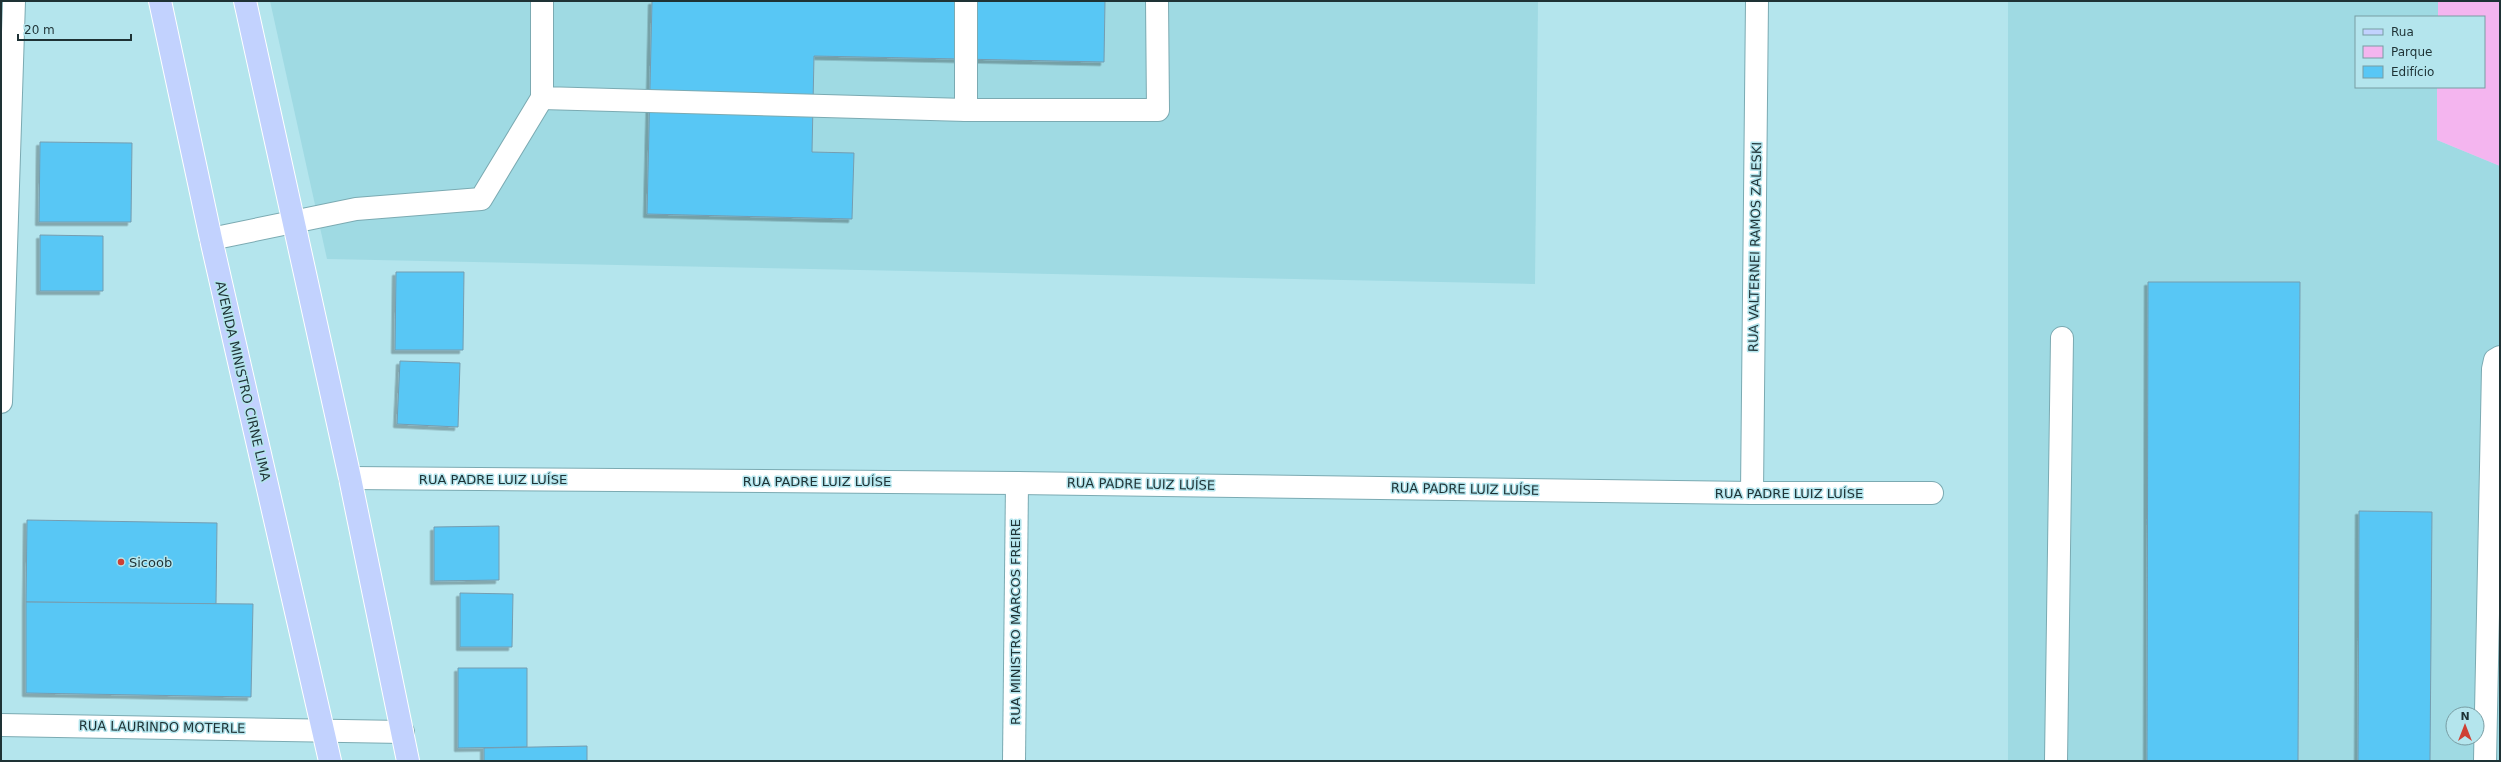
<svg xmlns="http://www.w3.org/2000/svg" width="2501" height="762" viewBox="0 0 2501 762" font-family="'DejaVu Sans',sans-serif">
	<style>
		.built { fill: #9fdae3; fill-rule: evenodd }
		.green { fill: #f4b5ef }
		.building { fill: #58c7f5; stroke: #759db0; filter: url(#shadow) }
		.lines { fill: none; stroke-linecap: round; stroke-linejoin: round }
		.minor-casing { stroke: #7baab2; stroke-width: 24 }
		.major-casing { stroke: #fff; stroke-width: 24 }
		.minor { stroke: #fff; stroke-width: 22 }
		.major { stroke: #c2d2fe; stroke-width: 22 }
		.poi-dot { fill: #ce4034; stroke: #b4e5ed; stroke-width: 1.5 }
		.labels { text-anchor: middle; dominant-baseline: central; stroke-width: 3; stroke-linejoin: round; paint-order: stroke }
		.street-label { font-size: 13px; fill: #1e3235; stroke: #b4e5ed }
		.poi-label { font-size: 13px; fill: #1e3235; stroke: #b4e5ed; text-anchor: start }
	</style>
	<defs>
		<filter id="shadow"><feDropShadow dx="-3.5" dy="3.5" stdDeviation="0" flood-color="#0004"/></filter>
	</defs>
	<rect width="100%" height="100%" fill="#b4e5ed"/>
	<g class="built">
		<polygon points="270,1 1538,1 1535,284 327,259"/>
		<path d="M2008 1H2438V17H2356V87H2437V140L2500 166V761H2008ZM2453 714H2477V738H2453Z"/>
	</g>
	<polygon class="green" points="2438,1 2500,1 2500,166 2437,140 2437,87 2484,87 2484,17 2438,17"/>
	<g class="building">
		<polygon points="652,1 1105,1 1104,62 814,56 812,152 854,153 852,219 647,214"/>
		<polygon points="40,142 132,143 131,222 39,222"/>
		<polygon points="40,235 103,236 103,291 40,291"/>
		<polygon points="396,272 464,272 463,350 395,350"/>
		<polygon points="2148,282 2300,282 2298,761 2147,761"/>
		<polygon points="400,361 460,363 458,427 397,424"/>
		<polygon points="2359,511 2432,512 2430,761 2358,761"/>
		<polygon points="27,520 217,523 216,604 26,602"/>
		<polygon points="499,526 499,580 434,581 434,527"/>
		<polygon points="460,593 513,594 512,647 460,647"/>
		<polygon points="26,602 253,604 251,697 26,693"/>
		<polygon points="458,668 527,668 527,747 458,748"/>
		<polygon points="587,746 587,761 484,761 484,748"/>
	</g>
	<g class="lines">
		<defs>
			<g id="minor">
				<polyline points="542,1 542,98 966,110 1158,110 1157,1"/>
				<polyline points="966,110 966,1"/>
				<polyline points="211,239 356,209 481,199 542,98"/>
				<polyline points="1,402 14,1"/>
				<polyline points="350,478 1017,483 1752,493 1932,493"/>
				<polyline points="1752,493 1757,1"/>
				<polyline points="1,725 403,732"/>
				<polyline points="1014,761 1017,483"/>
				<polyline points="2056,761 2062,338"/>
				<polyline points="2485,761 2493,369 2495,360 2500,357"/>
			</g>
			<g id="major">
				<polyline points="160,1 211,239 330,761"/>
				<polyline points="245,1 350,478 408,761"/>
			</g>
		</defs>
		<use href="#minor" class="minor-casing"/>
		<use href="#major" class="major-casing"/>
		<use href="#minor" class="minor"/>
		<use href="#major" class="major"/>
	</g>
	<circle class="poi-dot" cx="121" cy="562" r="4"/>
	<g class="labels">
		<g class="street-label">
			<text transform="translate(1755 247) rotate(-89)">RUA VALTERNEI RAMOS ZALESKI</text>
			<text transform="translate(243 381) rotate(77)">AVENIDA MINISTRO CIRNE LIMA</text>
			<text x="493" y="479">RUA PADRE LUIZ LUÍSE</text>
			<text x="817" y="481">RUA PADRE LUIZ LUÍSE</text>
			<text transform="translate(1141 484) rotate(1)">RUA PADRE LUIZ LUÍSE</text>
			<text transform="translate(1465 489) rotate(1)">RUA PADRE LUIZ LUÍSE</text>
			<text x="1789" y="493">RUA PADRE LUIZ LUÍSE</text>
			<text transform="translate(1015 622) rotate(-90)">RUA MINISTRO MARCOS FREIRE</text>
			<text transform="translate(162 727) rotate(1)">RUA LAURINDO MOTERLE</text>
		</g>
		<g class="poi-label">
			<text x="129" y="562">Sicoob</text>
		</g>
	</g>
	<rect width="2501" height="762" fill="none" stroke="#1e3235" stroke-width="4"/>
	<rect x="2355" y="16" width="130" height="72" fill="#b4e5ed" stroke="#789da3"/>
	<rect x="2363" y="29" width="20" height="6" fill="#c2d2fe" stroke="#789da3"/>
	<text x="2391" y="36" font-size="12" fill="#1e3235">Rua</text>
	<rect x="2363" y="46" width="20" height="12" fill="#f4b5ef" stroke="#789da3"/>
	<text x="2391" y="56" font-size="12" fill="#1e3235">Parque</text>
	<rect x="2363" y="66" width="20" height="12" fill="#58c7f5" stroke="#789da3"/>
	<text x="2391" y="76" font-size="12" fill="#1e3235">Edifício</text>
	<g transform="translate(2465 726)"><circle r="19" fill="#b4e5ed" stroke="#789da3"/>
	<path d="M0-3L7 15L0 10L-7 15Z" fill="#ce4034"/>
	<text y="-6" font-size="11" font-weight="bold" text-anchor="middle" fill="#1e3235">N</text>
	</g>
	<path d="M18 34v6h113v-6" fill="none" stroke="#1e3235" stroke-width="2"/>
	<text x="24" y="34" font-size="12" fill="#1e3235" stroke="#b4e5ed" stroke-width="3" paint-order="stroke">20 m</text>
</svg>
